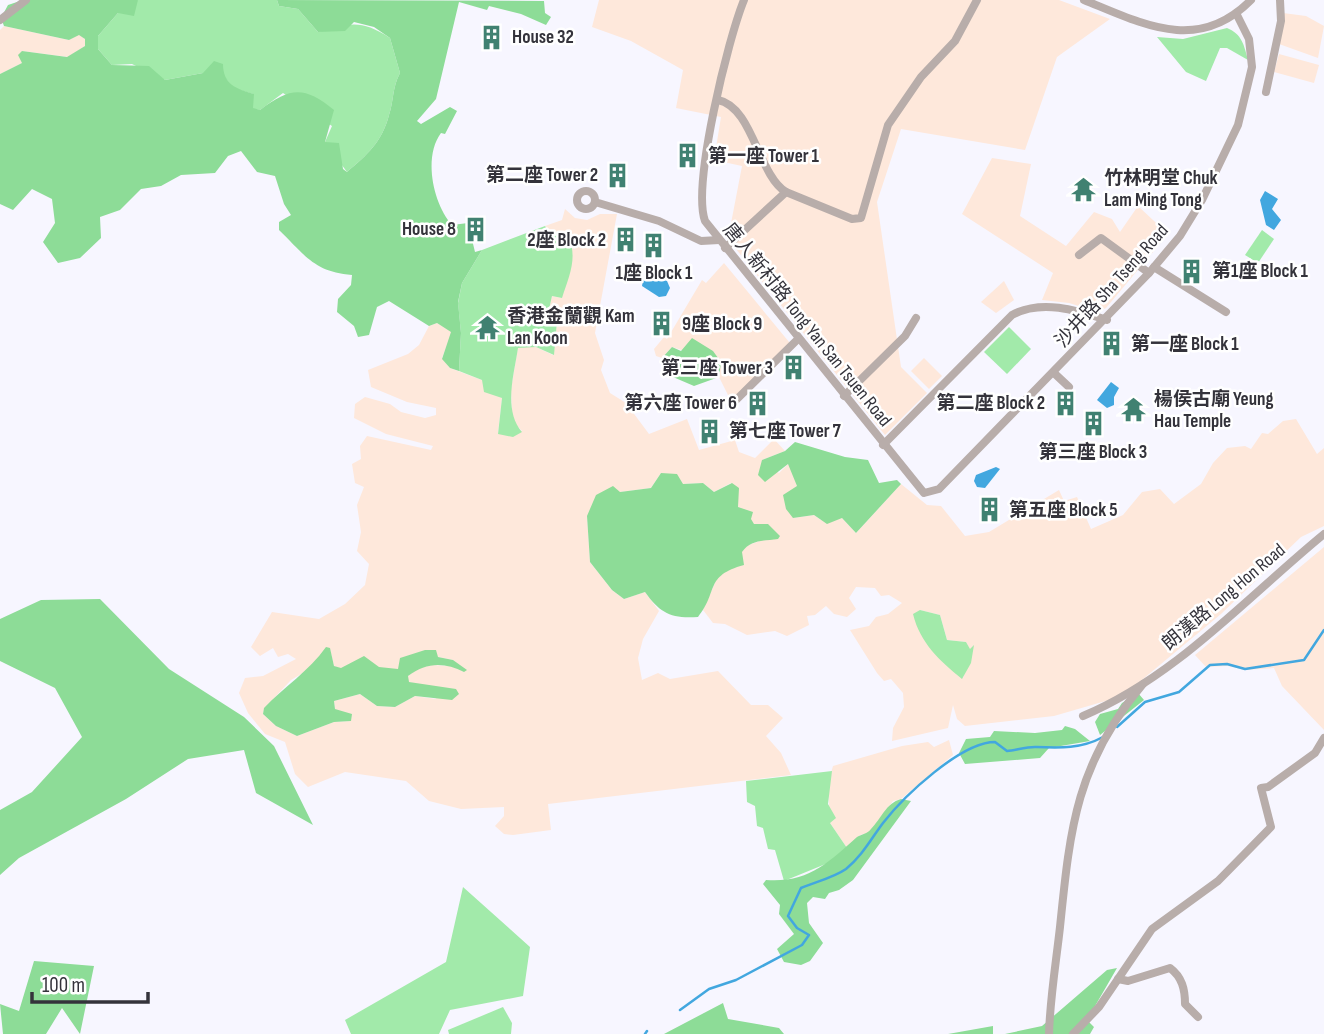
<svg xmlns="http://www.w3.org/2000/svg" width="1324" height="1034" viewBox="0 0 1324 1034" font-family="'Sofia Sans Condensed','Noto Sans TC',sans-serif">
	<style>
		.industrial { fill: #fee8db; fill-rule: evenodd }
		.green { fill: #a2eaaa; fill-rule: evenodd }
		.forest { fill: #8ddc97 }
		.water { fill: #42a7df }
		.lines { fill: none; stroke-linecap: round; stroke-linejoin: round }
		.stream { stroke: #42a7df; stroke-width: 2.5 }
		.minor { stroke: #b8adaa; stroke-width: 8 }
		.labels { text-anchor: middle; dominant-baseline: central; stroke-width: 5; stroke-linejoin: round; paint-order: stroke }
		.poi-label { font-size: 19px; font-weight: bold; fill: #34333b; stroke: #fff; text-anchor: start }
		.street-label { font-size: 19px; fill: #34333b; stroke: #fff }
	</style>
	<rect width="100%" height="100%" fill="#f7f6ff"/>
	<g class="industrial">
		<polygon points="599,0 1059,0 1110,19 1057,57 1025,150 901,129 877,202 901,367 927,393 885,435 728,239 742,166 714,160 721,117 676,108 683,70 631,41 592,27"/>
		<polygon points="1283,13 1306,16 1324,26 1318,58 1279,44"/>
		<polygon points="4,26 69,40 79,34 85,39 85,46 68,57 22,51 22,63 0,74 0,30"/>
		<polygon points="1279,54 1319,65 1314,83 1274,72"/>
		<polygon points="992,158 1031,164 1020,216 1066,246 1094,212 1112,219 1120,232 1138,206 1168,234 1106,308 1098,312 1069,303 1042,300 1053,273 962,214"/>
		<path d="M565 209 575 218 587 220 600 214H617L595 333 604 360 601 370 610 393 626 403 649 434 687 419 699 450 735 440 739 452 755 458 774 439 785 451 762 460 779 473 788 464 792 469 797 486 793 518 814 515 821 520 842 518 856 533 901 484 927 505 941 506 965 536 989 532 1059 490 1064 501 1077 497 1091 529 1123 515 1142 492 1160 489 1174 504 1201 484 1213 463 1227 448 1245 446 1251 449 1262 433 1268 434 1283 421 1296 419 1317 454 1324 448V526L1301 537 1221 614 1131 689 1109 700 1054 716 965 726 957 719 953 705 948 728 892 741 893 728 904 707 903 693 891 679 884 681 877 673 850 630 869 626 876 617 888 614 902 603 889 595 881 596 875 588 856 587 849 598 856 609 847 617 834 614 826 606 815 615 807 616 809 625 787 636 775 631 747 635 725 624 713 623 703 610 717 578 746 546 767 538 738 507 731 483 714 492 703 483 682 484 661 473 651 488 620 492 587 516 590 562 612 590 624 599 645 592 659 611 643 639 638 658 642 680 658 673 670 679 718 671 751 705H768L783 718 766 736 781 753 791 775 548 804 551 830 513 835 504 834 495 826 504 816V807L461 809 429 801 406 781 345 772 308 787 295 774 285 742 265 734 248 713 239 693 245 678 263 676 296 659 288 654 278 657 273 648 260 656 251 647 272 612 319 619 345 604 365 585 369 564 357 551 361 532 357 505 364 487 355 483 352 464 361 459 360 446 367 436 431 450 433 446 386 434 354 418 355 404 365 397 390 404 401 412 425 418 436 415V408L407 402 371 387 368 370 408 354 419 345 429 326 437 323 452 332 442 358 450 368 482 380 502 398 498 433 522 431 512 421 511 389 518 347H536L553 355 557 321 548 315 552 296 562 298 561 232H549L545 226 562 220ZM920 610 940 615 947 640 966 642 970 650 973 646 963 678ZM330 649 334 666 341 669H399L438 657 453 660 464 672 453 666 432 665 418 668 408 676V682L428 686 436 699 415 696 395 707 377 706 360 694 334 701 335 709 351 721 334 722 297 736 276 726 263 714 264 709 291 680 313 667Z"/>
		<polygon points="724,263 794,348 734,407 719,377 721,362 672,347 662,358 656,356 654,349 664,337 667,339 702,280 706,283"/>
		<polygon points="1004,281 1014,300 996,313 981,302"/>
		<polygon points="924,358 942,376 929,389 911,371"/>
		<polygon points="1324,547 1324,730 1282,686 1274,668 1245,670 1228,666 1206,667 1195,655"/>
		<polygon points="949,740 953,755 901,799 893,801 869,833 860,835 847,848 830,823 828,783 833,766 902,746 928,742 934,747"/>
	</g>
	<g class="green">
		<path d="M138 0H277L279 6 298 9 318 32C350 23 361 19 390 38L400 73C392 88 394 100 389 115 382 142 367 155 347 172L325 142 332 126 283 93 260 110 253 109V94L233 88 223 75 203 73 165 80 132 64 112 65 98 49V36L118 13Z"/>
		<path d="M1227 28C1242 34 1244 45 1248 60L1227 48H1220L1206 81 1186 72 1157 37 1183 39Z"/>
		<path d="M545 226 549 232 567 234C579 256 569 276 562 298L552 296 548 314 557 321 554 355 536 347 518 348C514 375 503 410 522 432L513 437 498 434 502 398 484 392 482 380 459 371 461 333 458 303 462 283 482 250ZM481 318 494 319 492 336 480 334Z"/>
		<polygon points="1262,230 1274,239 1258,263 1245,255"/>
		<polygon points="1009,327 1031,349 1007,374 984,352"/>
		<path d="M920 610 940 615 947 640 966 642 970 649 974 645 971 663 962 679C940 661 920 643 913 614Z"/>
		<polygon points="832,771 828,804 836,818 830,823 847,848 833,861 784,881 775,850 768,849 763,828 757,826 755,806 747,802 746,781"/>
		<polygon points="463,887 530,947 523,996 450,1010 439,1034 351,1034 345,1020 446,962"/>
		<polygon points="503,1007 512,1023 511,1034 449,1034 448,1030"/>
	</g>
	<g class="forest">
		<path d="M23 0H138L134 16 118 13 98 36V49L112 65 149 66 165 80 203 73 214 61 223 64C223 84 236 89 254 94L253 108 260 110C291 87 304 86 334 110L325 142 339 143 343 169 347 172C367 155 382 142 389 115 394 100 392 88 400 73L390 38 374 27 354 22 345 31 318 32 298 9 279 6 277 0 544 1 545 13 551 17 546 25 521 14 489 6 487 10 459 2 436 99 417 121 421 124 450 107 457 111 445 134 441 133C423 157 433 204 452 225L468 223 475 252 482 250 462 283 458 302 461 333 459 371 450 368 442 359 451 332 437 323 429 326 389 301 377 307 369 335 358 337 354 326 337 312 338 299 351 285 352 275C314 272 305 255 279 230V222L291 215 284 204 275 176 257 172 241 151 228 156 215 173 181 175 161 186 141 189 120 210 100 217 101 238 80 258 58 263 43 242 55 223 52 199 32 189 13 210 0 204V74L22 63 18 55 22 51 67 57 85 46V39L79 35 69 40 4 26 1 18 8 5Z"/>
		<polygon points="692,338 713,351 721,362 719,377 694,386 673,377 662,358 672,347 681,351"/>
		<polygon points="795,442 845,457 868,460 879,483 897,480 901,484 856,533 842,518 827,524 814,515 793,518 786,509 783,495 797,486 788,464 765,482 758,475 762,460 785,451"/>
		<path d="M661 473 677 474 683 484 703 483 714 492 732 483 739 488 738 507 753 512 751 519 754 524H768L780 536 778 539C765 541 751 539 742 552L744 565C704 576 719 591 698 617 671 619 660 613 645 592L624 599 612 590 590 562 587 516 596 495 613 486 620 492 651 488Z"/>
		<polygon points="100,599 169,669 244,717 274,746 313,825 256,793 244,750 188,759 126,799 19,858 0,875 0,810 32,792 82,737 55,688 0,661 0,619 41,600"/>
		<path d="M326 647 330 648 334 666 341 668 364 656 379 667 398 669 400 658 425 650H436L438 657 453 660 467 670 464 672C445 662 426 662 408 676L409 682 456 689 459 694 452 700 415 696 395 707 377 706 360 694 334 701 335 709 352 714 351 721 334 722 297 736 276 726 263 714 264 708C284 687 309 671 326 647Z"/>
		<polygon points="1138,693 1144,700 1100,735 1095,722 1100,714 1118,709 1122,703"/>
		<polygon points="1065,726 1075,729 1090,741 1049,748 1040,758 965,764 959,753 966,739 990,737 994,731 1035,733 1062,730"/>
		<path d="M901 799 911 801 853 880 839 890 829 893 825 899 813 897 807 903 809 923 823 943 810 961 801 965 784 962 777 949 794 934 779 914 780 905 763 884 766 880C808 883 828 863 857 837 862 834 867 834 871 829 881 819 886 803 901 799Z"/>
		<polygon points="34,961 94,966 80,1034 62,1008 46,1034 3,1034 0,1004 19,1011"/>
		<polygon points="1117,968 1087,1020 1094,1027 1090,1034 1005,1034 1042,1026 1107,970"/>
		<polygon points="723,1003 728,1019 779,1028 784,1034 664,1034"/>
		<polygon points="993,1026 993,1034 948,1034"/>
	</g>
	<g class="water">
		<polygon points="1265,191 1278,199 1272,209 1281,220 1274,230 1266,225 1260,200"/>
		<polygon points="651,276 667,281 670,288 666,296 659,297 642,286 643,280"/>
		<polygon points="1111,382 1119,388 1114,397 1114,405 1107,408 1097,400"/>
		<polygon points="996,467 1000,469 985,488 977,487 974,481 976,475"/>
	</g>
	<g class="lines">
		<g class="stream">
			<polyline points="1117,727 1145,702 1179,692 1210,665 1227,664 1245,669 1304,660 1324,630"/>
			<path d="M680 1010 709 989 736 980 802 945 809 935 797 928 788 916 801 888C815 882 833 878 846 869 862 856 871 839 883 823 904 796 961 742 995 742L1007 751C1016 750 1026 747 1035 747 1060 748 1081 749 1103 737"/>
			<polyline points="645,1034 647,1031"/>
		</g>
		<g class="minor">
			<path d="M744 0C728 39 692 185 705 221L924 493 939 489 1149 273 1180 236 1202 200 1238 125 1252 67 1249 39 1236 13"/>
			<path d="M1084 0C1143 24 1198 54 1251 0"/>
			<polyline points="0,20 26,0"/>
			<polyline points="1266,92 1281,21 1280,0"/>
			<path d="M718 100C753 107 758 175 786 192L725 248"/>
			<circle cx="586" cy="200" r="9"/>
			<polyline points="786,192 852,219 861,218 888,125 921,77 955,41 977,0"/>
			<polyline points="595,202 659,221 701,241 719,240"/>
			<polyline points="1079,255 1101,238 1149,273"/>
			<polyline points="1154,267 1226,312"/>
			<polyline points="1054,373 1069,387"/>
			<polyline points="844,396 905,336 916,318"/>
			<polyline points="733,403 798,339"/>
			<path d="M883 445 1012 315C1041 299 1076 310 1107 320"/>
			<path d="M1083 716C1176 677 1247 597 1324 534"/>
			<path d="M1118 979 1128 981 1170 968C1182 977 1185 989 1185 1004L1198 1017"/>
			<path d="M1049 1034C1050 998 1056 963 1060 927 1070 829 1076 763 1143 684"/>
			<polyline points="1073,1034 1099,1007 1152,929 1218,881 1271,827 1261,788 1268,787 1315,753 1324,738"/>
		</g>
	</g>
	<defs>
		<symbol id="building-bare" viewBox="-9 -9 18 18"><path d="M-4-6H4V6H1V3H-1V6H-4ZM-2.5-4.3h1.7v1.8h-1.7ZM.8-4.3h1.7v1.8H.8ZM-2.5-1h1.7V.8h-1.7ZM.8-1h1.7V.8H.8Z" fill="#408171" stroke="#fff" stroke-width="2.5" paint-order="stroke"/></symbol>
		<symbol id="temple-bare" viewBox="-9 -9 18 18"><path d="M0-6L5-2H3V0L6.5 2.5H4V6H1.5V3h-3V6H-4V2.5H-6.5L-3 0V-2H-5Z" fill="#408171" stroke="#fff" stroke-width="2.5" paint-order="stroke"/></symbol>
	</defs>
	<g fill-rule="evenodd">
		<use href="#building-bare" x="474" y="20" width="35" height="35"/>
		<use href="#building-bare" x="670" y="138" width="35" height="35"/>
		<use href="#building-bare" x="600" y="158" width="35" height="35"/>
		<use href="#temple-bare" x="1066" y="172" width="35" height="35"/>
		<use href="#building-bare" x="458" y="212" width="35" height="35"/>
		<use href="#building-bare" x="608" y="222" width="35" height="35"/>
		<use href="#building-bare" x="636" y="228" width="35" height="35"/>
		<use href="#building-bare" x="1174" y="254" width="35" height="35"/>
		<use href="#building-bare" x="644" y="306" width="35" height="35"/>
		<use href="#temple-bare" x="470" y="310" width="35" height="35"/>
		<use href="#building-bare" x="1094" y="326" width="35" height="35"/>
		<use href="#building-bare" x="776" y="350" width="35" height="35"/>
		<use href="#building-bare" x="740" y="386" width="35" height="35"/>
		<use href="#building-bare" x="1048" y="386" width="35" height="35"/>
		<use href="#temple-bare" x="1116" y="392" width="35" height="35"/>
		<use href="#building-bare" x="1076" y="406" width="35" height="35"/>
		<use href="#building-bare" x="692" y="414" width="35" height="35"/>
		<use href="#building-bare" x="972" y="492" width="35" height="35"/>
	</g>
	<g class="labels">
		<g class="poi-label">
			<text x="512" y="37">House 32</text>
			<text x="708" y="156">第一座 Tower 1</text>
			<text x="598" y="175" text-anchor="end">第二座 Tower 2</text>
			<text x="1104" y="178">竹林明堂 Chuk<tspan x="1104" dy="22">Lam Ming Tong</tspan></text>
			<text x="456" y="229" text-anchor="end">House 8</text>
			<text x="606" y="240" text-anchor="end">2座 Block 2</text>
			<text x="1212" y="271">第1座 Block 1</text>
			<text x="654" y="273" text-anchor="middle">1座 Block 1</text>
			<text x="507" y="316">香港金蘭觀 Kam<tspan x="507" dy="22">Lan Koon</tspan></text>
			<text x="682" y="324">9座 Block 9</text>
			<text x="1131" y="344">第一座 Block 1</text>
			<text x="773" y="368" text-anchor="end">第三座 Tower 3</text>
			<text x="1154" y="399">楊侯古廟 Yeung<tspan x="1154" dy="22">Hau Temple</tspan></text>
			<text x="737" y="403" text-anchor="end">第六座 Tower 6</text>
			<text x="1045" y="403" text-anchor="end">第二座 Block 2</text>
			<text x="729" y="431">第七座 Tower 7</text>
			<text x="1093" y="452" text-anchor="middle">第三座 Block 3</text>
			<text x="1009" y="510">第五座 Block 5</text>
		</g>
		<g class="street-label">
			<text transform="translate(1112 286) rotate(-48)">沙井路 Sha Tseng Road</text>
			<text transform="translate(807 325) rotate(51)">唐人新村路 Tong Yan San Tsuen Road</text>
			<text transform="translate(1224 597) rotate(-40)">朗漢路 Long Hon Road</text>
		</g>
	</g>
	<path d="M32 992v10h116v-10" fill="none" stroke="#34333b" stroke-width="3.5"/>
	<text x="42" y="992" font-size="21" fill="#34333b" stroke="#ffffff" stroke-width="5" paint-order="stroke">100 m</text>
</svg>
